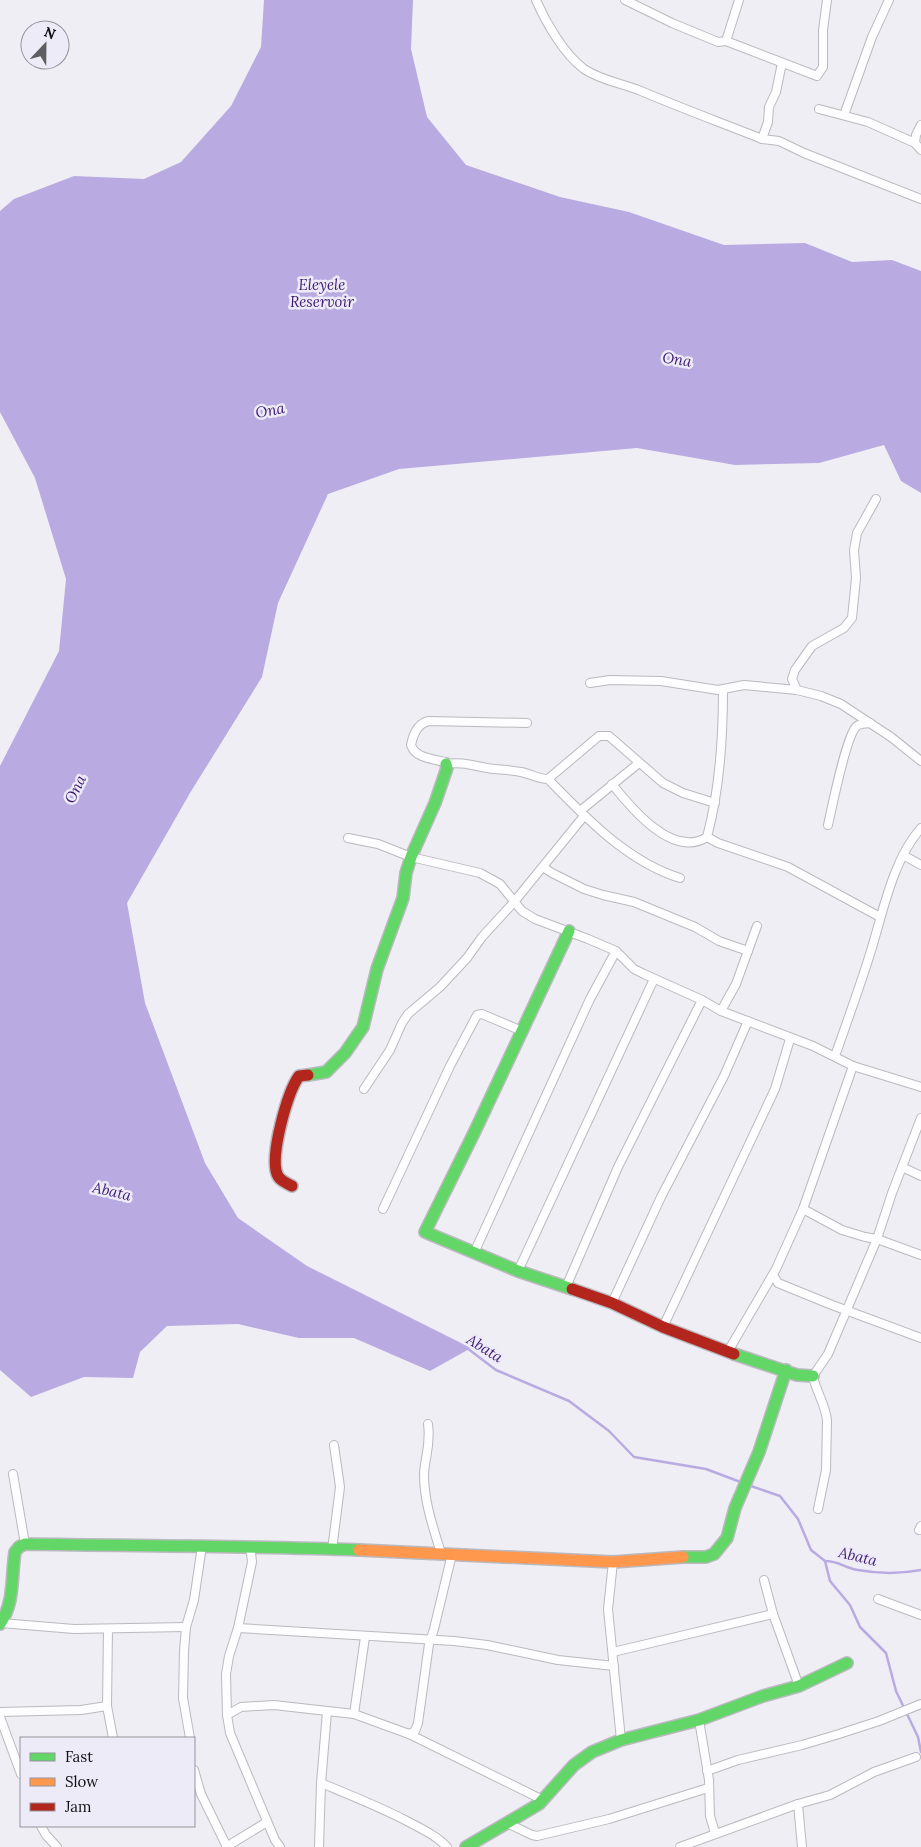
<svg xmlns="http://www.w3.org/2000/svg" width="921" height="1847" viewBox="0 0 921 1847" font-family="Lora,serif">
	<style>
		.water { fill: #b9abe1 }
		.lines { fill: none; stroke-linecap: round; stroke-linejoin: round }
		.stream { stroke: #b9abe1; stroke-width: 2.5 }
		.street-casing { stroke: #bab9be; stroke-width: 10 }
		.fast-casing { stroke: #bab9be; stroke-width: 14 }
		.slow-casing { stroke: #bab9be; stroke-width: 14 }
		.jam-casing { stroke: #bab9be; stroke-width: 14 }
		.street { stroke: #fdfcfe; stroke-width: 8 }
		.fast { stroke: #63d668; stroke-width: 11 }
		.slow { stroke: #ff974d; stroke-width: 11 }
		.jam { stroke: #b3261e; stroke-width: 11 }
		.labels { text-anchor: middle; dominant-baseline: central; stroke-width: 5; stroke-linejoin: round; paint-order: stroke }
		.water-label { font-size: 15px; font-style: italic; fill: #3d1972; stroke: #eeebf8 }
	</style>
	<rect width="100%" height="100%" fill="#efeef5"/>
	<polygon class="water" points="264,0 413,0 411,49 427,117 466,165 560,197 629,212 724,245 805,243 852,262 892,260 921,271 921,493 901,481 884,445 819,463 735,465 637,448 399,469 328,494 278,603 262,677 190,793 127,903 145,1003 205,1163 238,1218 307,1266 471,1348 430,1371 354,1338 299,1338 238,1324 167,1326 140,1352 133,1378 84,1377 31,1397 0,1370 0,766 59,651 66,579 35,478 0,412 0,211 14,199 74,176 144,179 181,162 231,106 261,47"/>
	<g class="lines">
		<g class="stream">
			<polyline points="467,1348 496,1370 569,1401 609,1431 634,1457 706,1469 743,1483"/>
			<path d="M748 1485 780 1496 798 1519 811 1550 825 1561C839 1561 845 1568 858 1570 880 1574 900 1574 921 1570"/>
			<polyline points="825,1561 830,1581 850,1605 860,1627 886,1653 896,1691 918,1737 921,1752"/>
		</g>
		<defs>
			<g id="street">
				<path d="M536 0C546 23 564 54 584 69 602 81 622 83 641 91 681 108 722 123 762 139L768 122 769 107 776 92 782 63"/>
				<polyline points="625,0 672,23 718,42 726,41 739,0"/>
				<polyline points="726,41 817,76 823,67 823,30 827,0"/>
				<polyline points="819,109 868,122 915,143"/>
				<polyline points="844,115 872,37 889,0"/>
				<polyline points="921,125 916,135 915,143 921,150"/>
				<polyline points="762,139 779,141 804,153 921,199"/>
				<polyline points="590,683 610,680 661,681 718,690 744,685 797,690 821,696 841,704 891,737 921,761"/>
				<polyline points="797,690 792,679 795,670 812,646 844,628 852,618 856,578 854,550 857,533 876,499"/>
				<path d="M527 723 429 721C418 723 413 735 411 745 415 758 433 759 445 762L446 764C463 761 477 767 494 769 503 770 512 770 521 772 531 774 538 779 548 779L599 736H609L663 783 683 793 715 803"/>
				<path d="M548 779C586 818 628 862 680 878"/>
				<path d="M612 784C631 808 673 859 707 837 720 789 723 739 723 690"/>
				<polyline points="580,811 639,763"/>
				<path d="M828 825C832 807 846 737 856 727 859 723 865 724 870 723"/>
				<polyline points="707,837 718,843 788,867 880,917"/>
				<polyline points="348,838 378,844 411,857 480,873 500,884 522,911 535,919 588,939 616,951 634,969 644,974 702,1000 721,1011 813,1046 853,1066 921,1087"/>
				<polyline points="903,855 921,865"/>
				<polyline points="543,867 552,873 584,889 603,895 634,902 695,927 719,941 748,951"/>
				<polyline points="721,1011 736,984 757,926"/>
				<path d="M835 1056C847 1022 859 989 870 954 883 913 892 861 921 828"/>
				<polyline points="364,1089 390,1050 402,1023 408,1014 440,987 467,958 482,937 514,902 584,816"/>
				<polyline points="902,1167 921,1176"/>
				<polyline points="383,1209 450,1066 477,1015 482,1014 522,1031"/>
				<polyline points="803,1209 842,1230 865,1237 877,1239 921,1255"/>
				<polyline points="474,1253 590,999 616,951"/>
				<polyline points="518,1271 654,979"/>
				<polyline points="773,1275 778,1283 832,1305 921,1338"/>
				<polyline points="566,1287 618,1167 702,1000"/>
				<polyline points="612,1303 661,1197 724,1076 748,1021"/>
				<polyline points="663,1327 775,1089 790,1039"/>
				<polyline points="731,1352 730,1348 776,1269 803,1209 853,1066"/>
				<path d="M428 1424C431 1445 425 1456 424 1474 424 1502 433 1527 441 1553"/>
				<polyline points="13,1474 25,1544"/>
				<path d="M818 1509 826 1470 827 1421C826 1405 816 1392 813 1376L828 1354 877 1239 892 1193 921 1118"/>
				<polyline points="919,1530 921,1526"/>
				<polyline points="248,1546 251,1553 252,1562 238,1628 229,1656 226,1674 227,1715 230,1733 275,1840 280,1847"/>
				<polyline points="332,1550 340,1487 334,1445"/>
				<polyline points="613,1562 608,1609 621,1740"/>
				<polyline points="764,1580 773,1614 799,1686"/>
				<polyline points="878,1599 921,1615"/>
				<polyline points="1,1623 74,1629 186,1627"/>
				<polyline points="238,1628 454,1641 487,1645 558,1660 614,1666"/>
				<polyline points="108,1629 107,1706 113,1738"/>
				<polyline points="613,1652 773,1614"/>
				<polyline points="0,1712 81,1710 107,1706"/>
				<polyline points="354,1714 365,1637"/>
				<polyline points="227,1715 241,1707 274,1705 354,1714 409,1734 543,1800"/>
				<polyline points="0,1717 21,1774"/>
				<polyline points="699,1720 709,1780 710,1816 715,1833"/>
				<polyline points="409,1734 415,1731 418,1723 429,1644 434,1629 452,1554"/>
				<polyline points="190,1738 183,1698 184,1651 186,1627 194,1600 202,1546"/>
				<polyline points="194,1770 201,1794 227,1847"/>
				<polyline points="707,1771 738,1760 802,1745 839,1734 879,1721 921,1704"/>
				<path d="M321 1783C350 1795 378 1806 405 1820 420 1828 436 1835 447 1847"/>
				<polyline points="798,1804 802,1847"/>
				<polyline points="507,1823 532,1835 537,1836 609,1819 708,1788"/>
				<polyline points="41,1826 46,1835 57,1847"/>
				<polyline points="226,1847 267,1822"/>
				<polyline points="319,1847 321,1783 327,1712"/>
				<polyline points="680,1847 798,1804 830,1795 874,1772 916,1757"/>
			</g>
			<g id="fast">
				<polyline points="569,931 475,1131 425,1232 518,1271 572,1289"/>
				<polyline points="308,1075 326,1072 345,1053 363,1027 377,969 403,898 406,873 411,857 435,803 447,768 446,764"/>
				<polyline points="734,1354 797,1375 813,1376"/>
				<polyline points="683,1557 706,1557 714,1554 727,1538 735,1508 759,1452 786,1370"/>
				<path d="M0 1624C15 1602 11 1577 15 1552L19 1547 25 1544C137 1546 248 1546 359 1550"/>
				<polyline points="466,1847 539,1804 574,1765 592,1752 621,1740 699,1720 763,1696 799,1686 847,1663"/>
			</g>
			<polyline id="slow" points="359,1550 613,1562 683,1557"/>
			<g id="jam">
				<path d="M292 1186C286 1183 279 1180 277 1174 270 1155 287 1093 299 1076L308 1075"/>
				<polyline points="572,1289 612,1303 663,1327 734,1354"/>
			</g>
		</defs>
		<use href="#street" class="street-casing"/>
		<use href="#fast" class="fast-casing"/>
		<use href="#slow" class="slow-casing"/>
		<use href="#jam" class="jam-casing"/>
		<use href="#street" class="street"/>
		<use href="#fast" class="fast"/>
		<use href="#slow" class="slow"/>
		<use href="#jam" class="jam"/>
	</g>
	<g class="labels">
		<g class="water-label">
			<text x="322" y="284">Eleyele<tspan x="322" dy="17">Reservoir</tspan></text>
			<text transform="translate(677 359) rotate(9)">Ona</text>
			<text transform="translate(270 410) rotate(-10)">Ona</text>
			<text transform="translate(75 789) rotate(-64)">Ona</text>
			<text transform="translate(112 1191) rotate(13)">Abata</text>
			<text transform="translate(485 1348) rotate(32)">Abata</text>
			<text transform="translate(858 1556) rotate(14)">Abata</text>
		</g>
	</g>
	<rect x="20" y="1737" width="175" height="90" fill="#eeebf8" stroke="#95939c"/>
	<rect x="30" y="1753" width="25" height="8" fill="#63d668" stroke="#95939c"/>
	<text x="65" y="1762" font-size="15" fill="#100f13">Fast</text>
	<rect x="30" y="1778" width="25" height="8" fill="#ff974d" stroke="#95939c"/>
	<text x="65" y="1787" font-size="15" fill="#100f13">Slow</text>
	<rect x="30" y="1803" width="25" height="8" fill="#b3261e" stroke="#95939c"/>
	<text x="65" y="1812" font-size="15" fill="#100f13">Jam</text>
	<g transform="translate(45 45) rotate(22)"><circle r="24" fill="#eeebf8" stroke="#95939c"/>
	<path d="M0-4L9 19L0 12L-9 19Z" fill="#5e5d62"/>
	<text y="-8" font-size="14" font-weight="bold" text-anchor="middle" fill="#100f13">N</text>
	</g>
</svg>
